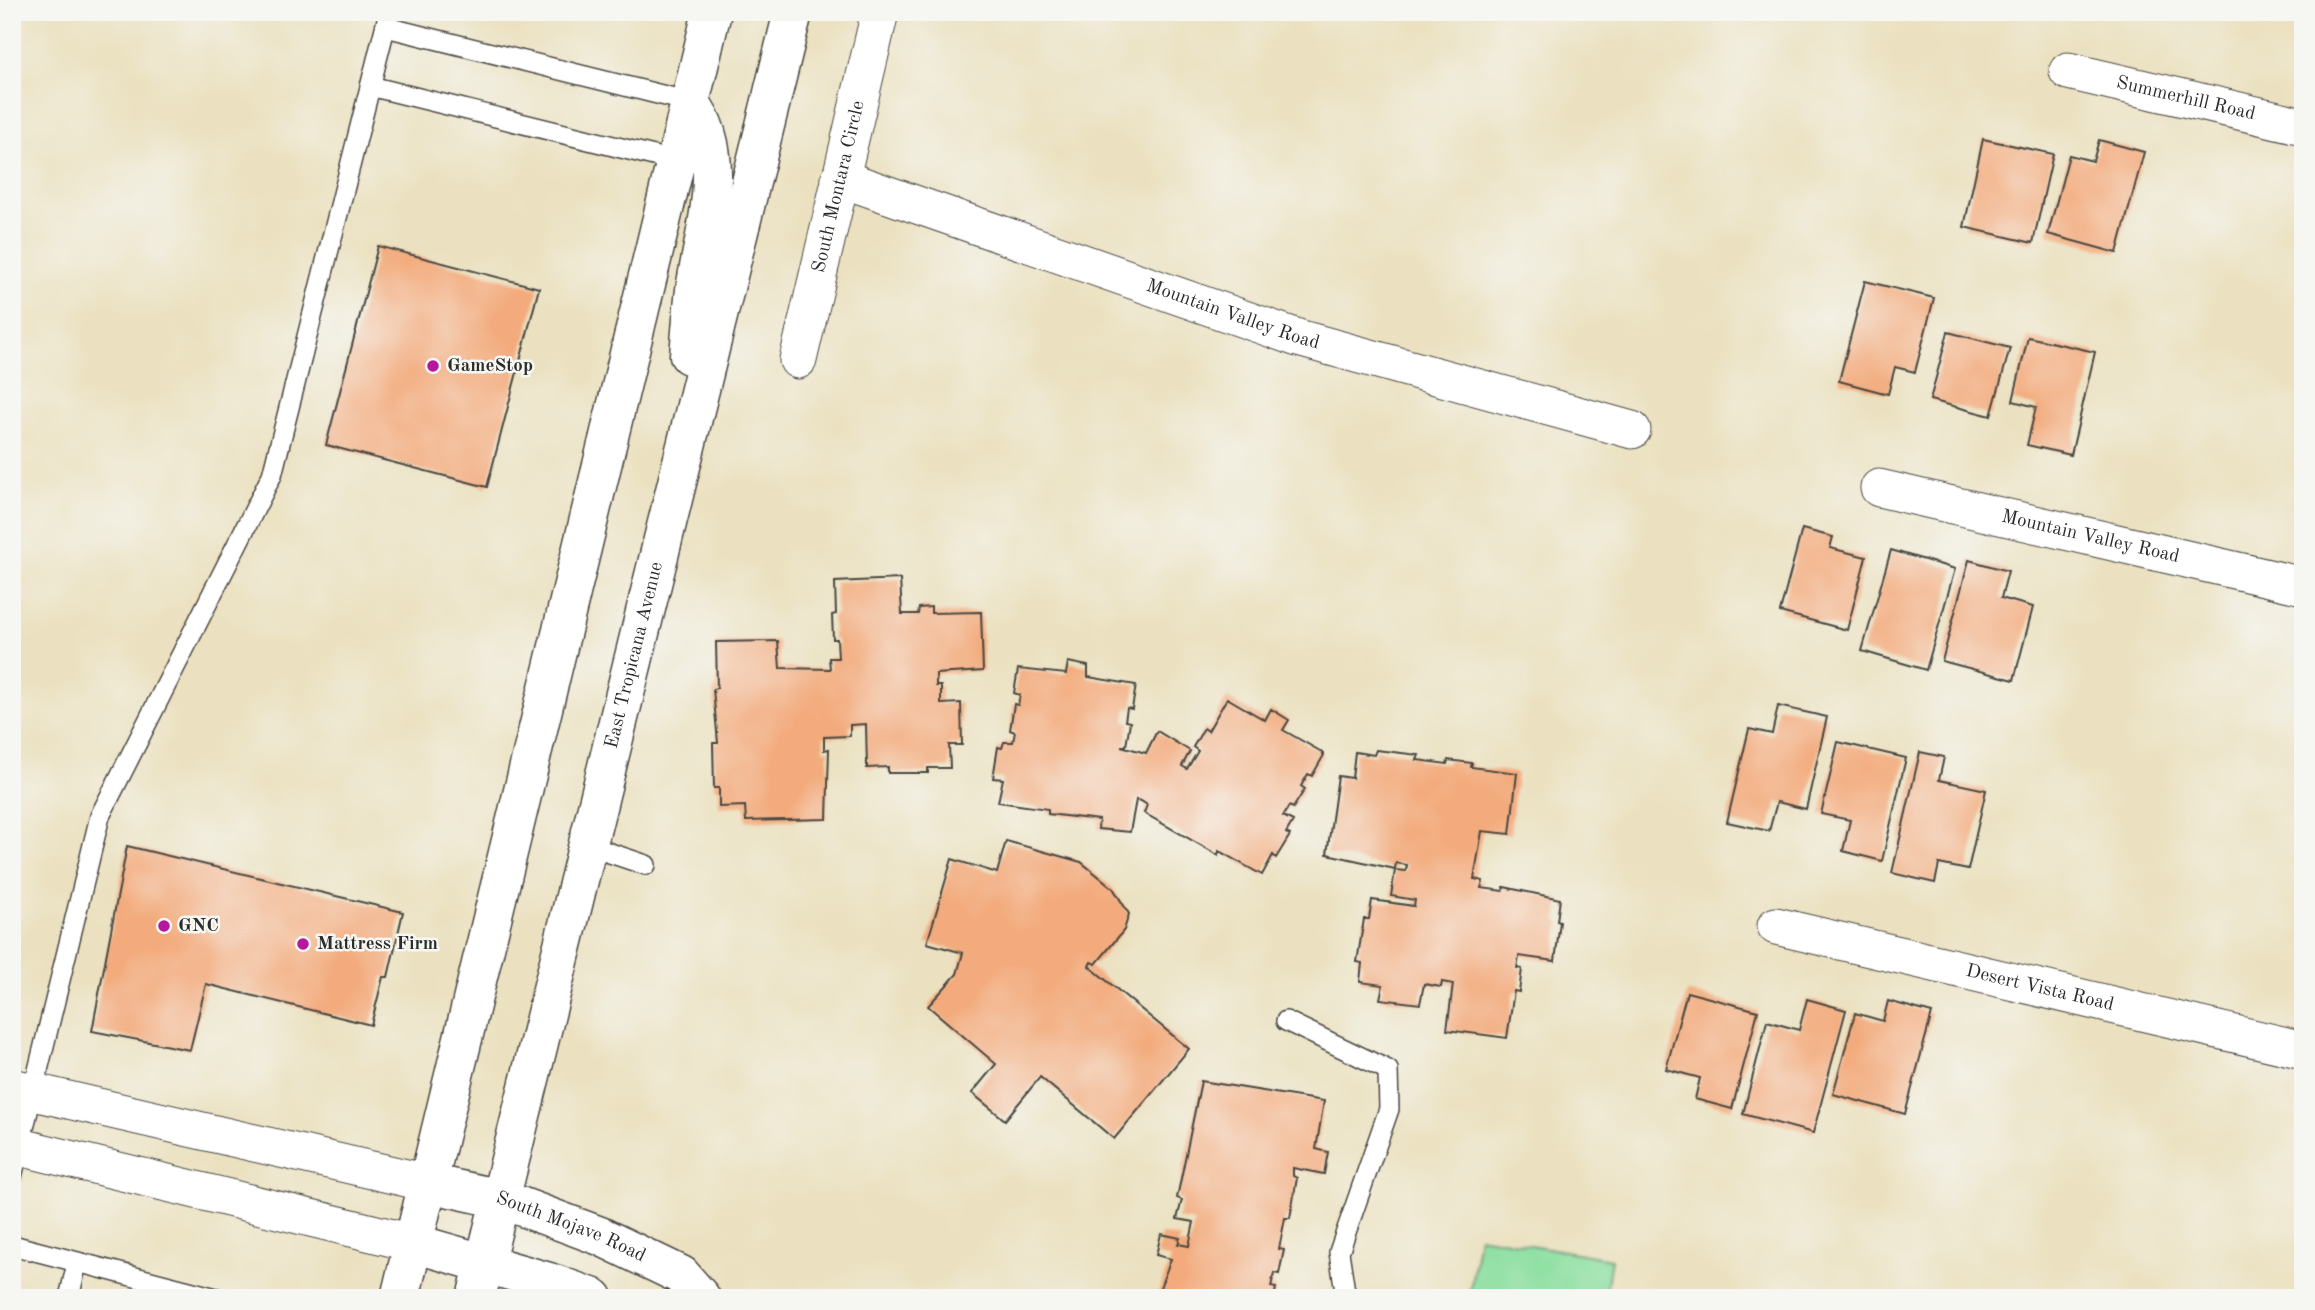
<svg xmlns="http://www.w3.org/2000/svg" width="2315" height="1310" viewBox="0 0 2315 1310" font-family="'Old Standard TT',serif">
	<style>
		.green { fill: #8cdfa0; stroke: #5c8566; stroke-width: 2 }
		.building { fill: #f3ab7d }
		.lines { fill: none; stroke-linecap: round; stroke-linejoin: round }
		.lane-casing { stroke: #484641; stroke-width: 22 }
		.street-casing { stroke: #484641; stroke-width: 39 }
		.secondary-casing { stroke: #484641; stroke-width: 41 }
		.primary-casing { stroke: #484641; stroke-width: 41 }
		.lane { stroke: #fff; stroke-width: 19 }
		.street { stroke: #fff; stroke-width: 37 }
		.secondary { stroke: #fff; stroke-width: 38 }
		.primary { stroke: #fff; stroke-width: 38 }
		.poi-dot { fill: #b5179e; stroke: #f6f6f2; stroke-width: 2.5 }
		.labels { text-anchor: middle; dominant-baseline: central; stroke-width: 5; stroke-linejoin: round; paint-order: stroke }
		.street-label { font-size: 19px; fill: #2b2b2b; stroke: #f6f6f2 }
		.poi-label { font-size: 19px; font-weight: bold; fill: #2b2b2b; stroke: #f6f6f2; text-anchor: start }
	</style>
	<rect width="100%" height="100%" fill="#f6f6f2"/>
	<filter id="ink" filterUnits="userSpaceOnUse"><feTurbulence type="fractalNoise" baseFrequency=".0143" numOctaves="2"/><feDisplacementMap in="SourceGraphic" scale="14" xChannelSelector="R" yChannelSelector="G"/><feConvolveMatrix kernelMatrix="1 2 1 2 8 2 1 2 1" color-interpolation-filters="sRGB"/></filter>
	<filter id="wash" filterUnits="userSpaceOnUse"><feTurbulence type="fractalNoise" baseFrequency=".00686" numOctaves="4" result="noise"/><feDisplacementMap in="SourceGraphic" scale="28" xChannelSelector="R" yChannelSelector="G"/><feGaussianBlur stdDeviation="1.57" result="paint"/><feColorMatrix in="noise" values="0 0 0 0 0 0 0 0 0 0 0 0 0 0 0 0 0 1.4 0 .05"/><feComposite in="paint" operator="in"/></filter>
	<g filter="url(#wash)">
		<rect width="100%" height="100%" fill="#ebe1c0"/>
		<polygon class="green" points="1479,1236 1611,1259 1605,1298 1469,1298"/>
		<g id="blocks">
			<g class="building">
				<polygon points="1983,139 2053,154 2033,243 1964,227"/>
				<polygon points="2099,140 2144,152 2117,253 2048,234 2069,155 2093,161"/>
				<polygon points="378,246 539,288 487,487 326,445"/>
				<polygon points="1865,281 1934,298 1915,372 1895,367 1888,394 1839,381"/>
				<polygon points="1948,332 2010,348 1991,416 1930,400"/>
				<polygon points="2028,337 2095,352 2071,455 2027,445 2036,407 2013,401"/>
				<polygon points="1802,529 1833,537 1830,548 1866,557 1847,630 1780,612"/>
				<polygon points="1891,550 1955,569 1926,670 1862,651"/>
				<polygon points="1969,560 2008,571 2001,598 2033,607 2014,680 1942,661"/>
				<polygon points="900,579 902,614 918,614 919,608 931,607 931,613 981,612 983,671 936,674 936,686 941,686 941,704 961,703 962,745 949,745 950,768 928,768 928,773 888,773 888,767 867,768 866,724 850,725 850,736 824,737 824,750 829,749 827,819 746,821 745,806 719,807 719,788 714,788 713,743 718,743 713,689 717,688 716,642 778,641 780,668 830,669 829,658 838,658 837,639 833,639 832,615 836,614 835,582"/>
				<polygon points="1068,662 1088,666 1088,677 1136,685 1132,709 1127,708 1125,721 1130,722 1126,746 1121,746 1146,753 1157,731 1190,751 1182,766 1187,769 1198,751 1193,747 1204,728 1208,731 1227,698 1265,720 1271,709 1289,720 1283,730 1320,751 1324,755 1312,776 1308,774 1301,786 1305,789 1293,808 1289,806 1283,816 1293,821 1286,833 1290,835 1276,858 1273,855 1262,875 1219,851 1218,855 1144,813 1147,805 1141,801 1136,800 1130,832 1098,829 1099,820 1048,814 1048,809 998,802 1003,779 993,778 998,747 1002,748 1004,742 1013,742 1015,732 1010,730 1014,704 1018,705 1020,695 1014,693 1018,669 1066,674"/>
				<polygon points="1778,706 1827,717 1806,809 1777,802 1769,831 1727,822 1749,729 1772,734"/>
				<polygon points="1838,742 1906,758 1882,861 1843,851 1850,820 1821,814"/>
				<polygon points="1376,750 1419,755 1417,760 1447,764 1448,760 1472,763 1471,767 1517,773 1510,834 1482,831 1474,879 1483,881 1481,888 1503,891 1504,887 1560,899 1557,921 1560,922 1555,961 1519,956 1517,968 1522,969 1519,992 1514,991 1507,1038 1447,1030 1453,984 1442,982 1441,987 1424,984 1420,1004 1380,999 1383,985 1360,982 1362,963 1357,962 1364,919 1369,919 1372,900 1414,906 1415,900 1391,896 1395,870 1406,871 1407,865 1396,863 1395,869 1327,854 1338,776 1352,778 1355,752 1374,755"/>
				<polygon points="1920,752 1944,757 1939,780 1986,790 1968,870 1939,864 1935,883 1892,873"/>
				<polygon points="1006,841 1081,862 1113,888 1129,914 1124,930 1096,964 1091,962 1089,966 1189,1049 1114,1139 1040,1077 1005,1120 972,1093 996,1064 928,1006 957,974 963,953 927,943 952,859 997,873"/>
				<polygon points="127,846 403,912 388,977 383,977 371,1025 206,984 190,1050 92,1031"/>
				<polygon points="1687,992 1758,1011 1732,1109 1695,1099 1700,1078 1666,1069"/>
				<polygon points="1807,999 1846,1010 1813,1133 1743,1114 1767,1021 1799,1030"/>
				<polygon points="1888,1001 1932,1013 1905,1114 1833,1094 1855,1013 1883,1021"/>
				<polygon points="1201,1081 1324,1101 1316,1149 1328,1152 1324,1174 1293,1168 1293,1176 1297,1178 1290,1218 1285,1218 1279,1249 1284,1250 1279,1274 1274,1273 1271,1287 1276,1288 1274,1298 1156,1298 1171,1259 1156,1255 1161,1234 1180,1238 1178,1244 1189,1246 1194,1222 1177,1219 1182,1200 1177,1198"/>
			</g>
		</g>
	</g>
	<g filter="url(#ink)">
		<use href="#blocks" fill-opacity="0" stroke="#484641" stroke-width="2"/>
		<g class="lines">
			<defs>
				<g id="lane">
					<polyline points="386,27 690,102"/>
					<polyline points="370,86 674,161"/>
					<polyline points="586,845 646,865"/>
					<polyline points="1286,1021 1388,1070 1389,1109 1339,1252 1346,1298"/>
					<polyline points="12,1177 100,816 272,475 389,12"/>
					<polyline points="12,1245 216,1298"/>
					<polyline points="69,1298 77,1263"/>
				</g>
				<g id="street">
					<path id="s1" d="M2068 71 2303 126"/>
					<path id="s2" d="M840 178 1298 338 1632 430"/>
					<path id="s3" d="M798 360 880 12"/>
					<path id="s4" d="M1879 488 2303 586"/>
					<path id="s5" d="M1776 926 2303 1050"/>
					<polyline points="12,1087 428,1183"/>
					<polyline points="12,1145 413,1243"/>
				</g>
				<g id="secondary">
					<path id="s6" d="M428 1183 501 1199 600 1236 681 1275 701 1298"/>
					<polyline points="413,1243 549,1282 594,1298"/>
				</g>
				<g id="primary">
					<path d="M689 355C691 334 692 312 695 290 704 230 731 155 690 102"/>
					<polyline points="400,1298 712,12"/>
					<path id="s7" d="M476 1298 793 12"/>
				</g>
			</defs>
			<use href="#lane" class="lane-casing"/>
			<use href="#street" class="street-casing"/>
			<use href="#secondary" class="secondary-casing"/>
			<use href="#primary" class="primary-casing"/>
			<use href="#lane" class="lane"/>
			<use href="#street" class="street"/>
			<use href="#secondary" class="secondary"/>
			<use href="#primary" class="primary"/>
		</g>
	</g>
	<g class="poi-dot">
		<circle cx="433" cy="366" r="7"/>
		<circle cx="164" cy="926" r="7"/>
		<circle cx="303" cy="944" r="7"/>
	</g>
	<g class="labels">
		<g class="street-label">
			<text stroke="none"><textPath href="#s1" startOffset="121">Summerhill Road</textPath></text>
			<text stroke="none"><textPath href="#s3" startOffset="178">South Montara Circle</textPath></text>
			<text stroke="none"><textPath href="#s2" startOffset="416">Mountain Valley Road</textPath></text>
			<text stroke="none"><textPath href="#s4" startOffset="217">Mountain Valley Road</textPath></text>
			<text stroke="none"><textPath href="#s7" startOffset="662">East Tropicana Avenue</textPath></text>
			<text stroke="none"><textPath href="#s5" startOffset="271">Desert Vista Road</textPath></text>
			<text stroke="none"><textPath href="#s6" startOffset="150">South Mojave Road</textPath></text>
		</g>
		<g class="poi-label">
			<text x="447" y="366">GameStop</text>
			<text x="178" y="926">GNC</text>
			<text x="317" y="944">Mattress Firm</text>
		</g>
	</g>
	<rect width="2315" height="1310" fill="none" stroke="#f6f6f2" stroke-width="42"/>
</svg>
